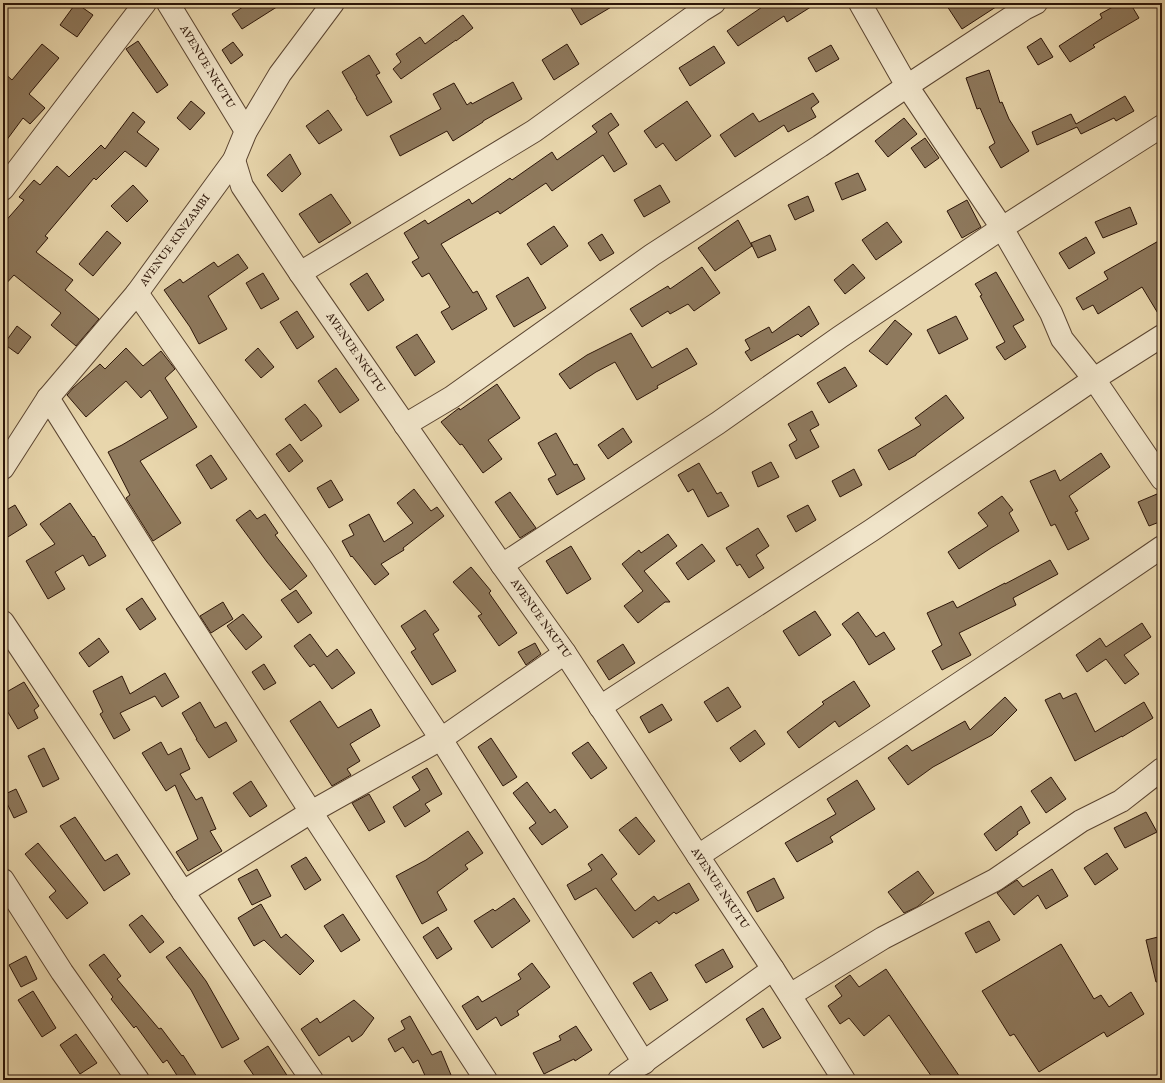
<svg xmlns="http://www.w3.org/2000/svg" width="1165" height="1083" viewBox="0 0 1165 1083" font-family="'IM FELL English',serif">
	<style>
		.building { fill: #8e795d; stroke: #2c1508 }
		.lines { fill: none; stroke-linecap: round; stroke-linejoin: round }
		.minor-casing { stroke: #5b4531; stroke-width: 24 }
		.minor { stroke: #f0e4c9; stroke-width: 22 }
		.labels { text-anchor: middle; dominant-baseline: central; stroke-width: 3; stroke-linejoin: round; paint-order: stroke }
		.street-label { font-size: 11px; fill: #2c1508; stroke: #f0e4c9 }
	</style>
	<rect width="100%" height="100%" fill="#e8d6ac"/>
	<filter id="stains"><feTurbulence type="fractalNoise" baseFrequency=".005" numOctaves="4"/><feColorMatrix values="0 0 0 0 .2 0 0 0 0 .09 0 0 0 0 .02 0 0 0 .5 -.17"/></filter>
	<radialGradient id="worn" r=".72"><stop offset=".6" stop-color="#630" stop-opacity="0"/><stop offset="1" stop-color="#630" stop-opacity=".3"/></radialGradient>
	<g class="building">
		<polygon points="76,3 93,15 77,37 60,25"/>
		<polygon points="249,3 283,3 242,29 232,14"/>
		<polygon points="568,3 618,3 581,25"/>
		<polygon points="768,3 817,3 787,22 784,16 738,46 727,31"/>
		<polygon points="945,3 1002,3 962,29"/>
		<polygon points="1120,3 1130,3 1139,18 1093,45 1095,47 1070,62 1059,46 1102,18 1100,14"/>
		<polygon points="463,15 473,28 456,41 456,40 401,79 393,69 401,62 396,54 420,37 425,44"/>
		<polygon points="1041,38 1053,57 1038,65 1027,47"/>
		<polygon points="138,41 168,85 157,93 126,49"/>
		<polygon points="233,42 243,55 231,64 222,50"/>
		<polygon points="42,44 59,58 29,94 45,108 30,124 23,118 3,145 3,72 12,80"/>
		<polygon points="567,44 579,64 554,80 542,60"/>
		<polygon points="831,45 839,59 816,72 808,58"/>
		<polygon points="714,46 725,63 690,86 679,68"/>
		<polygon points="369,55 380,73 376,75 392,102 367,116 356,98 357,98 342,72"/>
		<polygon points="989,70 1000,103 1002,102 1009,119 1029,151 1001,168 989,147 995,143 980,108 977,109 966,78"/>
		<polygon points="513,82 522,99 483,121 483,122 453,141 447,131 400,156 390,136 441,109 433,94 454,83 467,105 471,102 472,104"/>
		<polygon points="813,93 819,102 811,108 816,117 788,132 784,125 735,157 720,135 753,113 759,122"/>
		<polygon points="1125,96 1134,111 1116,121 1114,118 1081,134 1077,127 1037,145 1032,132 1071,114 1076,124"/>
		<polygon points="191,101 205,113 190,130 177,118"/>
		<polygon points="687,101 711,136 676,161 663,143 656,148 644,131"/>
		<polygon points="328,110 342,130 319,144 306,126"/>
		<polygon points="133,112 145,122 137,132 159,149 146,167 125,151 96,180 94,178 45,236 48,238 36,252 73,280 65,290 99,319 76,346 51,325 61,313 14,275 3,287 3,224 24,200 19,197 34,180 40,185 57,166 69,177 101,145 105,149"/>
		<polygon points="611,113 619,125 608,133 627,164 614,172 603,155 552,191 546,183 500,214 498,211 441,244 473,293 477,291 487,309 452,330 441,312 450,307 429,273 422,277 412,262 419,258 404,233 425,220 428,224 469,199 472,204 510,178 512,180 552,152 557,160 597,132 592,126"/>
		<polygon points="904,118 917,134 888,157 875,141"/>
		<polygon points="925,138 939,158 925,168 911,148"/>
		<polygon points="290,154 301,174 282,192 267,175"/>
		<polygon points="858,173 866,190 842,200 835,183"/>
		<polygon points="133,185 148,201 127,222 111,206"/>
		<polygon points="660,185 670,202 644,217 634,200"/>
		<polygon points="331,194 351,223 319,243 299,214"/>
		<polygon points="808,196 814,211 795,220 788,205"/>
		<polygon points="967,200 981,227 962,238 947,211"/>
		<polygon points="1130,207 1137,224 1103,238 1095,222"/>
		<polygon points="738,220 752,246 715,271 698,248"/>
		<polygon points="887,222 902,242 876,260 862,240"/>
		<polygon points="554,226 568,246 541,265 527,244"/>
		<polygon points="107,231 121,243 93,276 79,264"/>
		<polygon points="602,234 614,253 600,261 588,243"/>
		<polygon points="770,235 776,250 758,258 751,243"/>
		<polygon points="1086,237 1095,253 1069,269 1059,253"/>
		<polygon points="1162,239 1162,320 1142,287 1098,314 1093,305 1083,310 1076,298 1108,279 1104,272"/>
		<polygon points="238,254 248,268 208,296 227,329 199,344 190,327 164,290 180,279 183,283 214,262 218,267"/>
		<polygon points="853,264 865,278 845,294 834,280"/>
		<polygon points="702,267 720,293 694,311 688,304 670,314 668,311 642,327 630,309 668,286 670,289"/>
		<polygon points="996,272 1024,320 1013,326 1026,347 1005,360 996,347 1005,342 980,296 982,295 975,284"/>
		<polygon points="263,273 279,299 261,309 246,283"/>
		<polygon points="367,273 384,300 368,311 350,284"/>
		<polygon points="528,277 546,308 514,327 496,296"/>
		<polygon points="809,306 819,324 801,337 798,334 751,361 745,352 750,349 745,340 769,327 772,333"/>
		<polygon points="297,311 314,337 297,349 280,322"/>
		<polygon points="956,316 968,339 939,354 927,330"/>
		<polygon points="895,320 912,334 887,365 869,351"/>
		<polygon points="17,326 31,337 18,354 4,344"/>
		<polygon points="631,333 652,368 687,348 697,364 657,386 658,388 637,400 615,362 596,372 570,389 559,374 587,355"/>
		<polygon points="417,334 435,362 415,376 396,347"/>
		<polygon points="126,348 143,366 161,351 175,369 165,378 197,427 140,461 181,523 153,541 126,498 130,495 108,452 122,445 168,418 150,390 141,398 126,381 86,417 67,395 73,388 100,364 105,369"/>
		<polygon points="258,348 274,367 261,378 245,360"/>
		<polygon points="845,367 857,386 829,403 817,383"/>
		<polygon points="336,368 359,400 340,413 318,381"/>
		<polygon points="497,384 520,418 488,440 502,459 483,473 462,444 460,445 441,422 459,408 460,410"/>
		<polygon points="946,395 964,418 916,454 916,455 889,470 878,450 921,425 915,418"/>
		<polygon points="305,404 317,418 322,426 301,441 285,419"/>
		<polygon points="812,411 819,425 810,430 819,447 796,459 789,445 797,440 788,424"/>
		<polygon points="623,428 632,442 608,459 598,445"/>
		<polygon points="556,433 574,465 577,464 585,479 557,495 548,479 556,475 538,443"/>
		<polygon points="290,444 303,461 289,472 276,454"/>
		<polygon points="1101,453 1110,467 1069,496 1078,511 1075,512 1089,539 1068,550 1055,524 1051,526 1030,481 1055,470 1060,481"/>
		<polygon points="211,455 227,479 211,489 196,465"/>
		<polygon points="771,462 779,477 758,487 752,472"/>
		<polygon points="699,463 717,494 721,492 729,506 708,517 693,489 688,492 678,475"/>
		<polygon points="854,469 862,485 840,497 832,481"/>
		<polygon points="331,480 343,500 329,508 317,488"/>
		<polygon points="414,489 431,511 437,507 444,516 403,548 404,550 381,564 389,574 375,585 352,556 351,557 342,541 354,535 349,525 369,514 384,542 413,523 397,503"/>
		<polygon points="510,492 536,528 520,538 495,502"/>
		<polygon points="1157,494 1162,506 1162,521 1149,526 1138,502"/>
		<polygon points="1002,496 1013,510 1009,513 1019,531 991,548 959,569 948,552 988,526 978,513"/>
		<polygon points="70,503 93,537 94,536 106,556 89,566 83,555 55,572 65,589 48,599 26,561 55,544 40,524"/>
		<polygon points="15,505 27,525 3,540 3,512"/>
		<polygon points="808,505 816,520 796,532 787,516"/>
		<polygon points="250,510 257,519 265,514 278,533 275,535 307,576 290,590 267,562 236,520"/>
		<polygon points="758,528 769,546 756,555 764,568 749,578 740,564 737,566 726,548"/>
		<polygon points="668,534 677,546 644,571 670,602 665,602 638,623 624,606 643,591 622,564 639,550 641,553"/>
		<polygon points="702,544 715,561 688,580 676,563"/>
		<polygon points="571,546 591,579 567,594 546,561"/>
		<polygon points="1050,560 1058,574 1013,598 1016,605 959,633 971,655 942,670 932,651 942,645 927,613 953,601 957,608 1005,583 1005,584"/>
		<polygon points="471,567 491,591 489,593 517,633 499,646 478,616 482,614 453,582"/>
		<polygon points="296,590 312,613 298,623 281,600"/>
		<polygon points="142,598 156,619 140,630 126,609"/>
		<polygon points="223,602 233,619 211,633 200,616"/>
		<polygon points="425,610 439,630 433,634 456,671 432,685 411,652 416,649 401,626"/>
		<polygon points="815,611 831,635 799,656 783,631"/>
		<polygon points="858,612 876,637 884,632 895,649 869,665 854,640 842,624"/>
		<polygon points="243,614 262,637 246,650 227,626"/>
		<polygon points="1142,623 1151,637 1124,655 1139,674 1125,684 1106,659 1087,672 1076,655 1100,638 1106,647"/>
		<polygon points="310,634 327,657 337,649 355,673 332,689 314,664 310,667 294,646"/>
		<polygon points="99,638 109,652 89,667 79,653"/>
		<polygon points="535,643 541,654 526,665 518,652"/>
		<polygon points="623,644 635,663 609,680 597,661"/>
		<polygon points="264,664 276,683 264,690 252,672"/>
		<polygon points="165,673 179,697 162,707 155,696 120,713 130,730 114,739 100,714 103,712 93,691 122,676 130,694"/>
		<polygon points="854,681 870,706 839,727 835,721 799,748 787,732 824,704 822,702"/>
		<polygon points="24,682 39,706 34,710 38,718 18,729 3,704 3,694"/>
		<polygon points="728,687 741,707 717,722 704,702"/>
		<polygon points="1060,693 1063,699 1076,693 1095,732 1144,702 1153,718 1122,737 1122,736 1075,761 1045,700"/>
		<polygon points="1005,697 1017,710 992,735 933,767 908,785 888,758 907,745 912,751 965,721 970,730"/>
		<polygon points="320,701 338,728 371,709 380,726 350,744 360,761 347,769 351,775 332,786 290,721"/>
		<polygon points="200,702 215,728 226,722 237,741 209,758 196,739 197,739 182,713"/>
		<polygon points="662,704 672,720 649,733 640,717"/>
		<polygon points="755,730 765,744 740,762 730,748"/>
		<polygon points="491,738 517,777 503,786 478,747"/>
		<polygon points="161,742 168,755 181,748 190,769 180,774 196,800 202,797 216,829 210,831 222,851 188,871 176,852 198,839 175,785 166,791 142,753"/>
		<polygon points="588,742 607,768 591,779 572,753"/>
		<polygon points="44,748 59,779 43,787 28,756"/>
		<polygon points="427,768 442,794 425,804 430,811 405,827 393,807 420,790 412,777"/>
		<polygon points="1051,777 1066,799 1046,813 1031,791"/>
		<polygon points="857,780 875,809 830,837 833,842 797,862 785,843 836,814 827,799"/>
		<polygon points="251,781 267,806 250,817 233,793"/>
		<polygon points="527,782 550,813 555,809 568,827 542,845 529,828 536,823 513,793"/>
		<polygon points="16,789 27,812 14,818 3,795"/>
		<polygon points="369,794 385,822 369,831 352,803"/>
		<polygon points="1021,806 1030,823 1017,832 1018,834 996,851 984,834"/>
		<polygon points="1146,812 1157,832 1125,848 1114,828"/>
		<polygon points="75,817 105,861 117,854 130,874 104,891 60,826"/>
		<polygon points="636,817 655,841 639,855 619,830"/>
		<polygon points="468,831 483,853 465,865 468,869 437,892 447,910 422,924 396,876 426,860"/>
		<polygon points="38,843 88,903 67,919 49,897 56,891 25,854"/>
		<polygon points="1107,853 1118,869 1095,885 1084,868"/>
		<polygon points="602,854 617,874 611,879 635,911 654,896 658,901 689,883 699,900 676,914 674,912 659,924 657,921 633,938 596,888 575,900 567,885 592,870 588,864"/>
		<polygon points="306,857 321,880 305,890 291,866"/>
		<polygon points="257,869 271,896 252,905 238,879"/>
		<polygon points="1052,869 1068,896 1046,909 1038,895 1014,915 997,893 1017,880 1023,887"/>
		<polygon points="918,871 934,893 917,907 904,913 888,892"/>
		<polygon points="774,878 784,898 757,912 747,892"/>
		<polygon points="514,898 530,921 492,948 474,921 493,909 495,911"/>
		<polygon points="261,904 281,938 286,934 314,961 300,975 264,940 254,946 238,918"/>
		<polygon points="343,914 360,940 341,952 324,926"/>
		<polygon points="142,915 164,942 150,953 129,925"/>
		<polygon points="989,921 1000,940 976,953 965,933"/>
		<polygon points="438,927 452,949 437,959 423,937"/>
		<polygon points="1162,936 1162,981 1156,982 1146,940"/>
		<polygon points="1061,944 1094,999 1101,995 1109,1007 1131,992 1144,1014 1107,1037 1104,1032 1039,1072 1014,1034 1010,1036 982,991"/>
		<polygon points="180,947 206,981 239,1039 222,1048 191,990 166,957"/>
		<polygon points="723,949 733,967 706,983 695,965"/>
		<polygon points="104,954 121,976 117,979 159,1029 161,1028 182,1056 183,1055 199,1080 180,1080 167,1060 163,1063 136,1026 134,1028 111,999 113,997 89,965"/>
		<polygon points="26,956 37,979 21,987 9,965"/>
		<polygon points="532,963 550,987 517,1011 519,1015 501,1026 496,1017 477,1030 462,1006 478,996 482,1002 521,979 518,974"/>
		<polygon points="886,969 962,1080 934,1080 889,1015 864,1036 849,1018 840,1024 828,1006 842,996 835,986 850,975 859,987"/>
		<polygon points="651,972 668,1000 650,1010 633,983"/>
		<polygon points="33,991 56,1028 42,1037 18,1000"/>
		<polygon points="354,1000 374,1018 362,1035 352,1042 349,1036 319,1056 301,1029 317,1018 320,1023"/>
		<polygon points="763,1008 781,1038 763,1048 746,1019"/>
		<polygon points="410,1016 432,1055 441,1051 451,1075 438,1080 427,1080 418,1060 413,1063 403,1047 395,1052 388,1039 405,1029 401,1021"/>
		<polygon points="576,1026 592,1050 575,1061 574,1059 544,1074 533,1053 561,1040 559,1036"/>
		<polygon points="76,1034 97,1063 80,1074 60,1045"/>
		<polygon points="268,1046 290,1080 257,1080 244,1061"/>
	</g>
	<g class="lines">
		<defs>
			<g id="minor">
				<path id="s1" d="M168 3 246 131"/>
				<polyline points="860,3 907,86 1002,228 1051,313 1062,339 1094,379 1162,479"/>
				<path id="s2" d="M234 160 242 186 300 273 502 565 565 653 698 856 773 969 844 1080"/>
				<polyline points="3,189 145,3"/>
				<polyline points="300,273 534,131 701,11 714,3"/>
				<polyline points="137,293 321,557 441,739 644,1063"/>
				<polyline points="48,398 177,603 311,812 486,1080"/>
				<polyline points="405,425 452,397 652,255 820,146 907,86 1024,9 1036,3"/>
				<path id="s3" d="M3 468 48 398 137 293 234 160 246 131 280 74 333 3"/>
				<polyline points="502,565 718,423 840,337 1002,228 1162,126"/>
				<polyline points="3,622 183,892 312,1080"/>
				<polyline points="600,707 872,530 1094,379 1162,336"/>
				<path d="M698 856C853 754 1009 652 1162 547"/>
				<polyline points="3,880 62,972 138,1080"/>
				<polyline points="183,892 311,812 441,739 565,653"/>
				<polyline points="790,995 883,938 995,880 1081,821 1121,801 1162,769"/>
				<polyline points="619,1080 773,969"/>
			</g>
		</defs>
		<use href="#minor" class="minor-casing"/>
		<use href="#minor" class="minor"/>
	</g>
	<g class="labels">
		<g class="street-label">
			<text stroke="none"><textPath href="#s1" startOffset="75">AVENUE NKUTU</textPath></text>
			<text stroke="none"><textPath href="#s3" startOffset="286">AVENUE KINZAMBI</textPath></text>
			<text stroke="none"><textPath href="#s2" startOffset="229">AVENUE NKUTU</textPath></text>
			<text stroke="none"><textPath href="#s2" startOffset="553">AVENUE NKUTU</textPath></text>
			<text stroke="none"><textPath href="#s2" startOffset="877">AVENUE NKUTU</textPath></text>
		</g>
	</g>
	<rect width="1165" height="1083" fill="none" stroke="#e8d6ac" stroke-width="16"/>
	<rect x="4" y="4" width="1157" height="1075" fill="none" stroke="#2c1508" stroke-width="2"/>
	<rect x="8" y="8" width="1149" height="1067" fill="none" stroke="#2c1508"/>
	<rect width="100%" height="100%" filter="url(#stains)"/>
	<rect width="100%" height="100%" fill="url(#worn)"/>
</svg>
